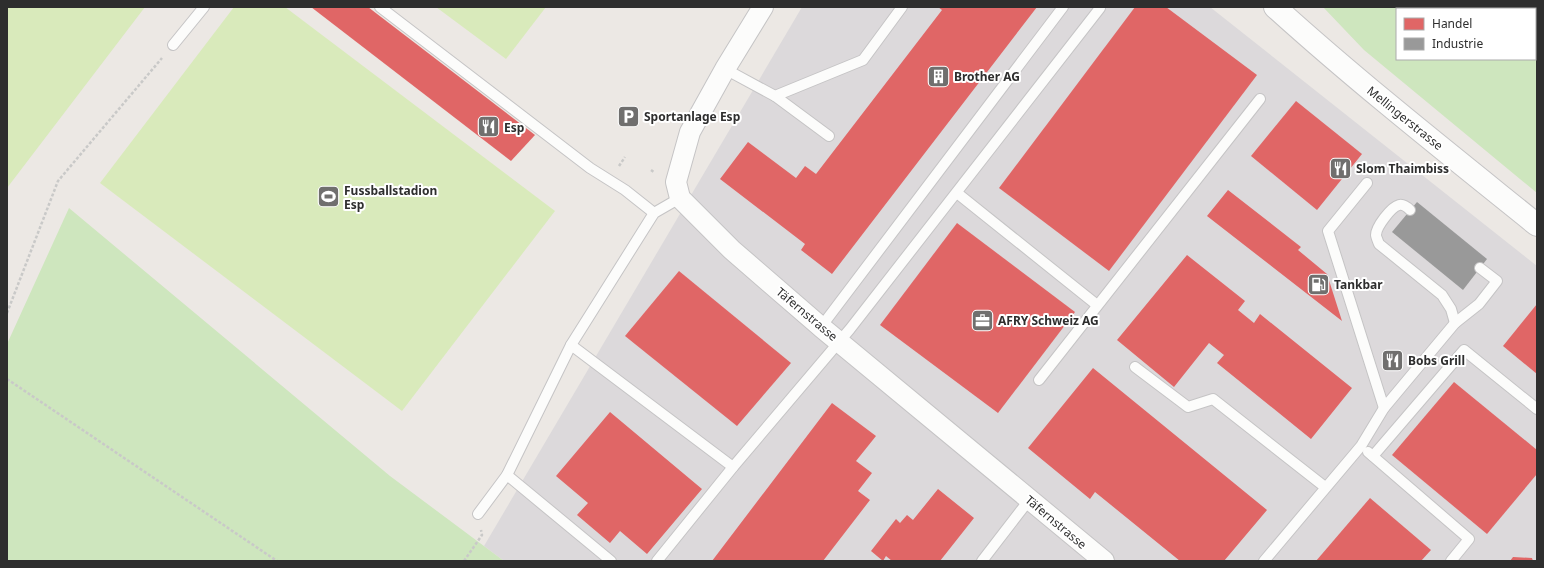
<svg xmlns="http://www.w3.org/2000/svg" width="1544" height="568" viewBox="0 0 1544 568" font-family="'Noto Sans',sans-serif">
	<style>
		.industrial { fill: #dcd9db }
		.green { fill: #cee6be; fill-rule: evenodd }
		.pitch { fill: #d9eabb }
		.shops { fill: #e06666 }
		.industry { fill: #999 }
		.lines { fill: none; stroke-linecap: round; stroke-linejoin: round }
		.service-casing { stroke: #c5c4c5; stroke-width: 12 }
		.minor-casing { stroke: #c5c4c5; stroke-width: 22 }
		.secondary-casing { stroke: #c5c4c5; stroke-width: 24 }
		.path { stroke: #c9c9c8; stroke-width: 2.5; stroke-dasharray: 3 2; stroke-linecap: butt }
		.service { stroke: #fcfcfb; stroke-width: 10 }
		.minor { stroke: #fcfcfb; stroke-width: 20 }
		.secondary { stroke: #fcfcfb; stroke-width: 22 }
		.labels { text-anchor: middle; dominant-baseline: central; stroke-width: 4; stroke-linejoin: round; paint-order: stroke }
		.poi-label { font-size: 12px; font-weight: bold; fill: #2e2e2e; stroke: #fff; text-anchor: start }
		.street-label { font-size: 12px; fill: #2e2e2e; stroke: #fff }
	</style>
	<rect width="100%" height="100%" fill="#ece8e4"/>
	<polygon class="industrial" points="802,7 1210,7 1537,266 1537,561 504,561 484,546"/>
	<g class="green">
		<path d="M1323 7H1537V193L1364 50ZM1397 9H1535V59H1397Z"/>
		<polygon points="69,208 390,476 504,561 7,561 7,344"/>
	</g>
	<g class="pitch">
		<polygon points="7,7 145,7 7,188"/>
		<polygon points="234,7 285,7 555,211 402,411 100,183"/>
		<polygon points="436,7 546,7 506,59"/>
	</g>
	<g class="shops">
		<polygon points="311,7 368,7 535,135 511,161"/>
		<polygon points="938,7 1037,7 832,274 801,250 805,244 720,179 748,142 796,178 805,166 816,174 942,10"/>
		<polygon points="1135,7 1166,7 1257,75 1109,271 999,188"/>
		<polygon points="1296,101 1362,154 1317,210 1251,156"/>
		<polygon points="1228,190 1301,247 1298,250 1327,274 1342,321 1207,216"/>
		<polygon points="957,223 1075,312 998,413 880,325"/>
		<polygon points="1187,255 1245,301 1238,310 1254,323 1260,314 1352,388 1311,439 1217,363 1224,355 1209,343 1174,387 1117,340"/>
		<polygon points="679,271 791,363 737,426 625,336"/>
		<polygon points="1537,304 1537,374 1503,346"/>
		<polygon points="1093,368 1267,510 1224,561 1180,561 1095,492 1090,499 1028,448"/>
		<polygon points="1454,382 1537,450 1537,474 1487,534 1392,455"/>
		<polygon points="832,403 876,436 856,461 872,473 858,491 870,500 823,561 712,561"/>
		<polygon points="610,412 702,489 647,554 620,531 610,543 577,515 588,503 556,476"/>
		<polygon points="938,489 974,518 940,561 892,561 886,556 883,561 871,551 896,519 900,523 907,515 913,520"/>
		<polygon points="1370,498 1431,550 1421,561 1316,561"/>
		<polygon points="1513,557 1532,558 1533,561 1510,561"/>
	</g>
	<polygon class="industry" points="1417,202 1487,259 1463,290 1392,232"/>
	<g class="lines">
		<defs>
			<g id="service">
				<polyline points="380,7 590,168 625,190 654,213"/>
				<polyline points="173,45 204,7"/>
				<polyline points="725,69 775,96 863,60 902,7"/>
				<polyline points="775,96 829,136"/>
				<polyline points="1367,183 1328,231 1384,408"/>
				<polyline points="957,193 1097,305"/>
				<path d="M1410 210C1407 207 1403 204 1399 205 1391 207 1376 227 1376 235 1376 237 1378 241 1379 244L1442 295 1451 309 1455 323"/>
				<polyline points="821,327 1063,7"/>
				<polyline points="571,345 733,467"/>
				<polyline points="1135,367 1188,407 1213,399 1325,487"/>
				<polyline points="1039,380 1260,99"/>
				<polyline points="1368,452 1469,539 1451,561"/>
				<polyline points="1373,456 1464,350 1537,409"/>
				<polyline points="507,475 611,561"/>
				<polyline points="478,514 507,475 571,345 654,213 680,198"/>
				<polyline points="657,561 733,467 850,329 1100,8"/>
				<polyline points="982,561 1029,500"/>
				<polyline points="1264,561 1361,446 1384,408 1455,323 1479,304 1497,281 1480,268"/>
			</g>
			<polyline id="minor" points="763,7 725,69 690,132 676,182 680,198 732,250 821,327 1104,561"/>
			<path id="secondary" d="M1275 7C1359 83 1449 154 1537 225"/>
		</defs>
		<use href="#service" class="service-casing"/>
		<use href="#minor" class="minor-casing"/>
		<use href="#secondary" class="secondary-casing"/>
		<g class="path">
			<polyline points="619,166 625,157"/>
			<polyline points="651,170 655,173"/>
			<polyline points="7,313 58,181 162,58"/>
			<polyline points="7,379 277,561"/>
			<polyline points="464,561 482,535 481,530"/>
		</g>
		<use href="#service" class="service"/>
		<use href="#minor" class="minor"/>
		<use href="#secondary" class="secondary"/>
	</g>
	<defs>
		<symbol id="building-square" viewBox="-11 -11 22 22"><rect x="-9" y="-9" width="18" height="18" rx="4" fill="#706f6e" stroke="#fff"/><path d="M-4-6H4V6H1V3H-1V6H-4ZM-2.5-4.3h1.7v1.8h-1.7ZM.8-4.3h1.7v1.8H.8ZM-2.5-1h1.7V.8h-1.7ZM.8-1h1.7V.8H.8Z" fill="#fff"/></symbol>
		<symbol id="parking-square" viewBox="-11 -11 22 22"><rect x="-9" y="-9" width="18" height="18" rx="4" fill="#706f6e" stroke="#fff"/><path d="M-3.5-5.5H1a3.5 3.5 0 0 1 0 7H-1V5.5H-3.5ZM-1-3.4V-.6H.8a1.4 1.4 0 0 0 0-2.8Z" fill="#fff"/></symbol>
		<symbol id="restaurant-square" viewBox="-11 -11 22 22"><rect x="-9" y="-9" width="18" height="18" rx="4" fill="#706f6e" stroke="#fff"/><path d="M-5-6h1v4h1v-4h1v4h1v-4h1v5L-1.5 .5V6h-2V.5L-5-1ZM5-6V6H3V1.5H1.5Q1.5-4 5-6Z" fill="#fff"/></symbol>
		<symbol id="stadium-square" viewBox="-11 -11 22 22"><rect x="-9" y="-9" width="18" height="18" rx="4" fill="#706f6e" stroke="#fff"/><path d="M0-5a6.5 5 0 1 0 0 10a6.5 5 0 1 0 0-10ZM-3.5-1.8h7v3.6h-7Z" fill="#fff"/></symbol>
		<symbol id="fuel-square" viewBox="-11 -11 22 22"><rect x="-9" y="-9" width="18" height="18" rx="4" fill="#706f6e" stroke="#fff"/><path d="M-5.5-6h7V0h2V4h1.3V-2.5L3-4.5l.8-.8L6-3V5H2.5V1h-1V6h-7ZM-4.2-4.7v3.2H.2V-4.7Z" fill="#fff"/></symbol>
		<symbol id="office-square" viewBox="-11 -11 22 22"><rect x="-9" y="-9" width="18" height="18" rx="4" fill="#706f6e" stroke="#fff"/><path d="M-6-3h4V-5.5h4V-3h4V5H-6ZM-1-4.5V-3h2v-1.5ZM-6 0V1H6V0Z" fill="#fff"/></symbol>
	</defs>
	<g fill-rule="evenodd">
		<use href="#building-square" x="926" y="64" width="25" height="25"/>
		<use href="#parking-square" x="616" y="104" width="25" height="25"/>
		<use href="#restaurant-square" x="476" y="114" width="25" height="25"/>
		<use href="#restaurant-square" x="1328" y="156" width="25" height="25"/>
		<use href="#stadium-square" x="316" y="184" width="25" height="25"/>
		<use href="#fuel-square" x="1306" y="272" width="25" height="25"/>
		<use href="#office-square" x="970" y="308" width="25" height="25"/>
		<use href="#restaurant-square" x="1380" y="348" width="25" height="25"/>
	</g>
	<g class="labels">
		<g class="poi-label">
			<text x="954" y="76">Brother AG</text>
			<text x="644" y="116">Sportanlage Esp</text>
			<text x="504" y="127">Esp</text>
			<text x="1356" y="168">Slom Thaimbiss</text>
			<text x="344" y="190">Fussballstadion<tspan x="344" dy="14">Esp</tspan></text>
			<text x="1334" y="284">Tankbar</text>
			<text x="998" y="320">AFRY Schweiz AG</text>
			<text x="1408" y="360">Bobs Grill</text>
		</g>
		<g class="street-label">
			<text transform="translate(1405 118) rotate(39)">Mellingerstrasse</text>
			<text transform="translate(807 314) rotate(40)">Täfernstrasse</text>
			<text transform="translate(1056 522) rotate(40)">Täfernstrasse</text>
		</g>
	</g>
	<rect width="1544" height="568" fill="none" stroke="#2e2e2e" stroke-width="16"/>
	<rect x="1396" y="8" width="140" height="52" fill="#ffffff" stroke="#ababab"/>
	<rect x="1404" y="18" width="20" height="12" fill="#e06666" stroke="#ababab"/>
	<text x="1432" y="28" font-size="12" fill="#2e2e2e">Handel</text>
	<rect x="1404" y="38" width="20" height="12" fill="#999999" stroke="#ababab"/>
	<text x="1432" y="48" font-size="12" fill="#2e2e2e">Industrie</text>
</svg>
